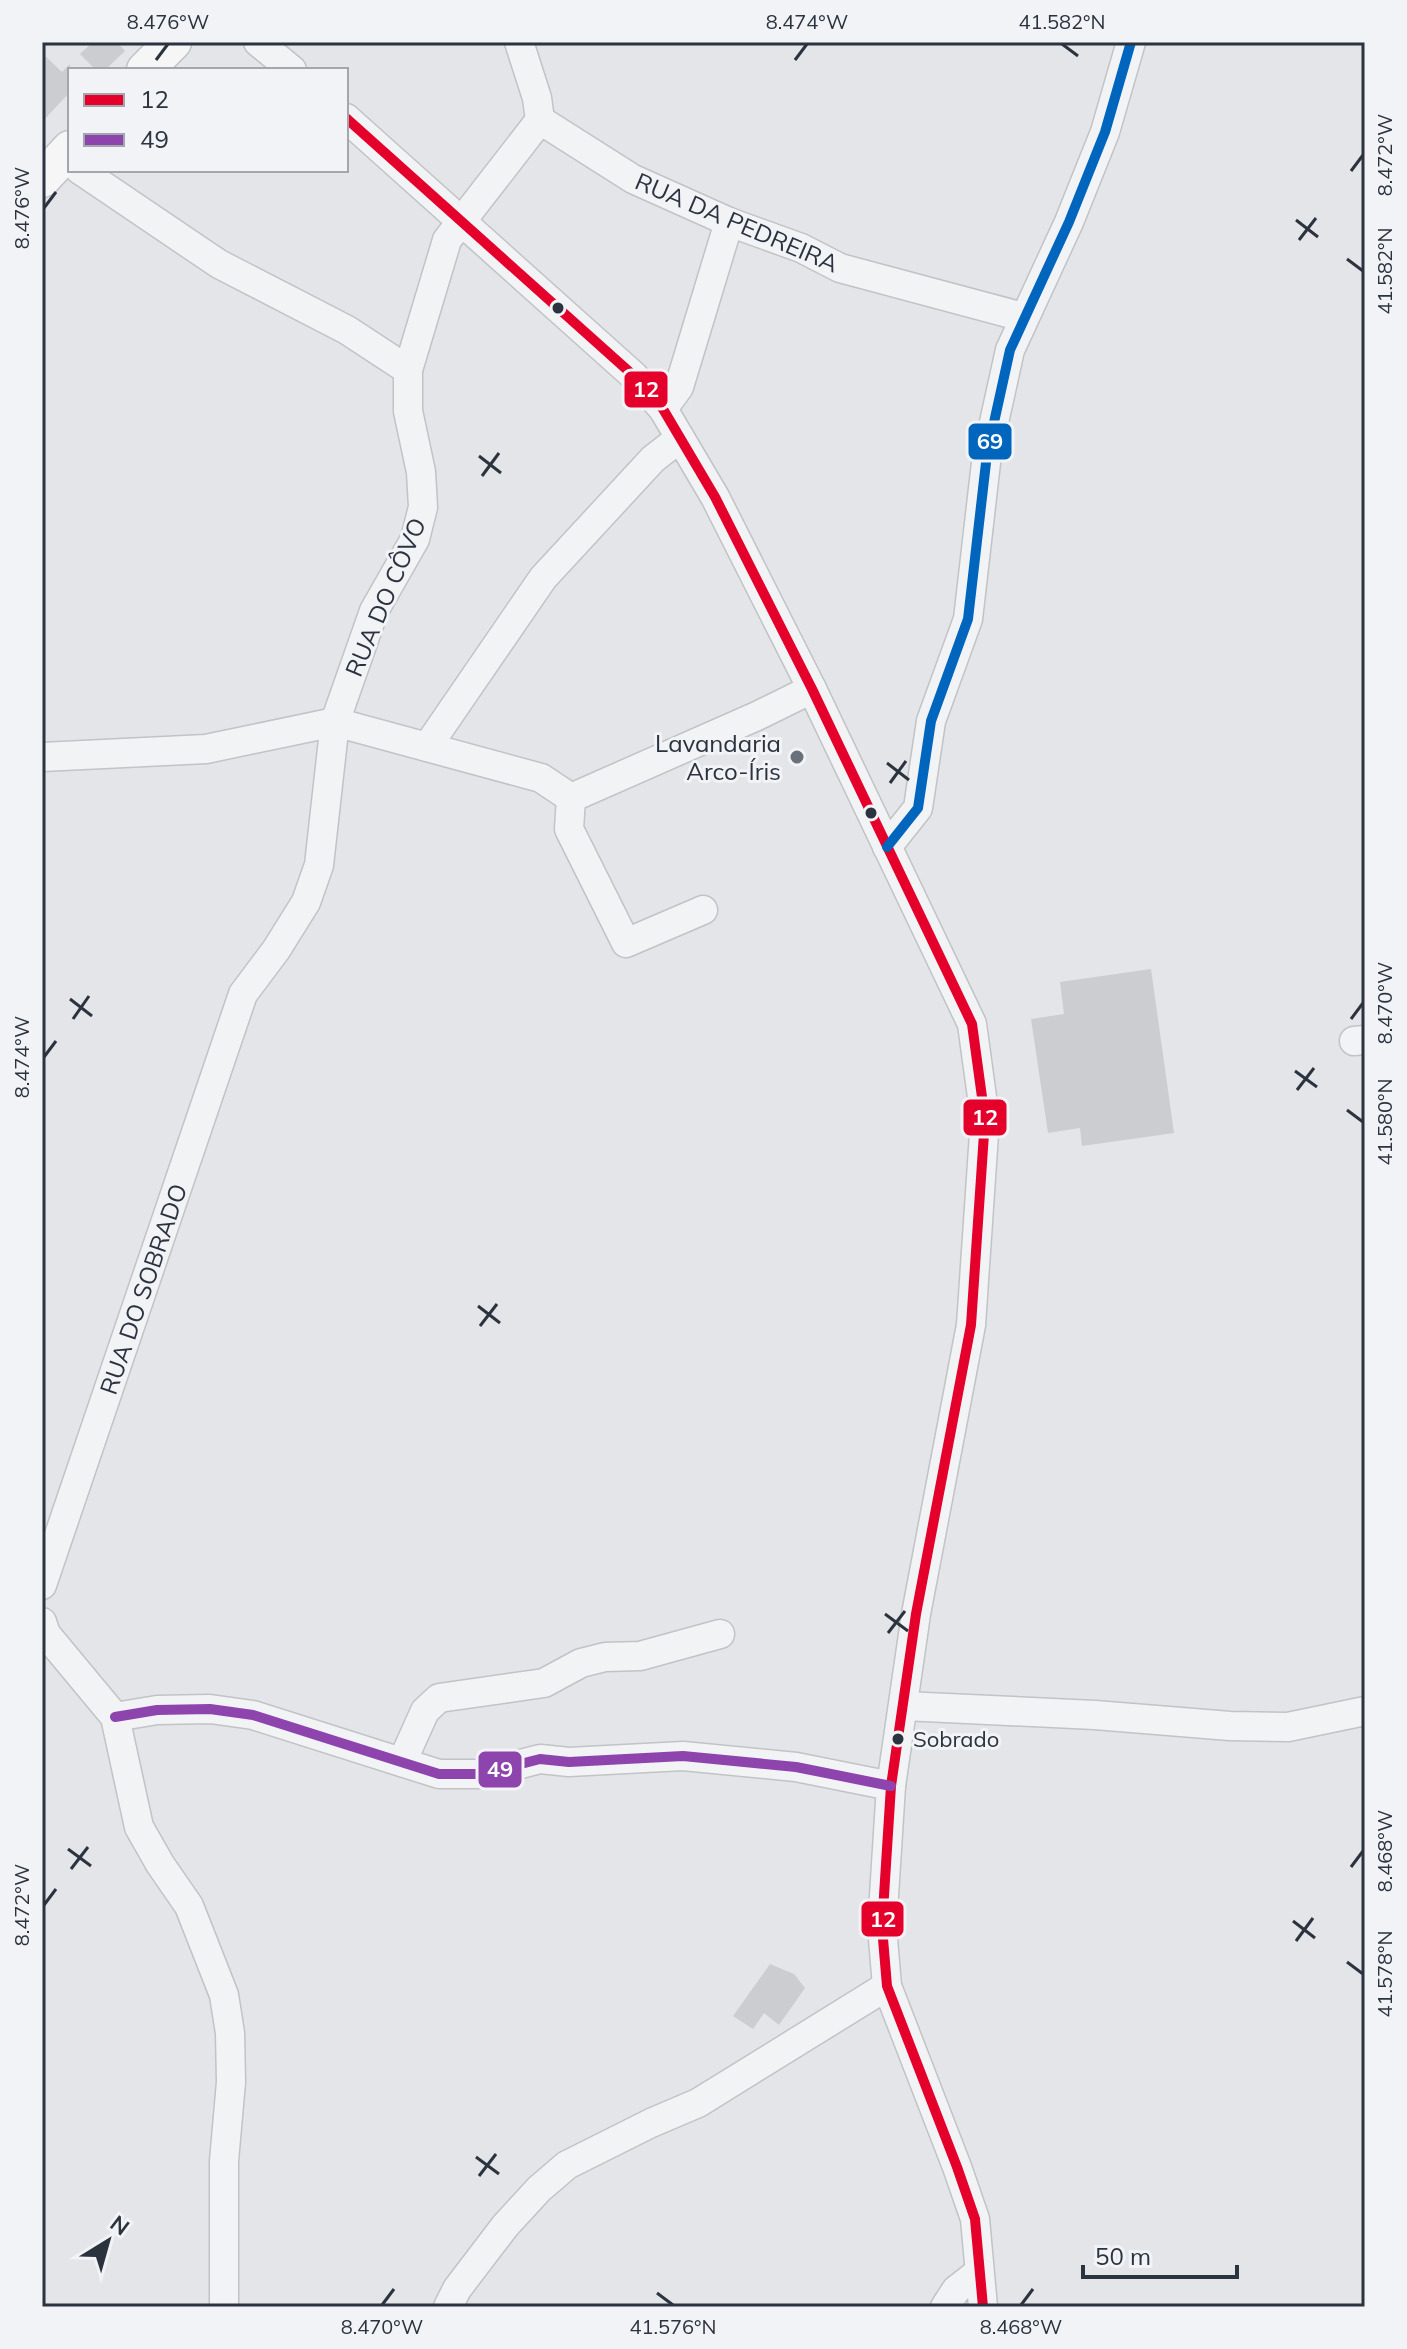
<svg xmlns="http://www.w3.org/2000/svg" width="1407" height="2349" viewBox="0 0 1407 2349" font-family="Mulish,sans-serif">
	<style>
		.building { fill: #cbcdd0 }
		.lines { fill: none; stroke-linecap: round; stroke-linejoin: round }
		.minor-casing { stroke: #c1c3c6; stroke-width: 31 }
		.major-casing { stroke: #c0c2c5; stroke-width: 39 }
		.minor { stroke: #f2f3f4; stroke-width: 28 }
		.major { stroke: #f6f6f6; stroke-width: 36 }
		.bus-1-casing { stroke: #f1f3f6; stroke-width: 16 }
		.bus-2-casing { stroke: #f1f3f6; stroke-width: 16 }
		.bus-3-casing { stroke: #f1f3f6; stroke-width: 16 }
		.bus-1 { stroke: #e4002b; stroke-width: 10 }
		.bus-2 { stroke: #8e44ad; stroke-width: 10 }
		.bus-3 { stroke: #0065bd; stroke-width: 10 }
		.ticks { fill: none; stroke: #2b333f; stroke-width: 3 }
		.bus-dot { fill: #2b333f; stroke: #f1f3f6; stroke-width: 3 }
		.poi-dot { fill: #6b717a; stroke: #f1f3f6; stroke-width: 3 }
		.labels { text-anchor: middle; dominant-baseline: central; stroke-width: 6; stroke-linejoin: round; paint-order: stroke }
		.bus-label { font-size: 22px; fill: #2b333f; stroke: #f1f3f6; text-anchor: start }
		.street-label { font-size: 24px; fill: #2b333f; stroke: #f1f3f6 }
		.poi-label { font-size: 24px; fill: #2b333f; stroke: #f1f3f6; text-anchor: end }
		.line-badge { stroke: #f1f3f6; stroke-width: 3 }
		.badge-label { font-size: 22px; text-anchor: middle; font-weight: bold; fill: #fff }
		.neatline { fill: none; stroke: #2b333f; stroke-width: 3 }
		.ticks-label { font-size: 20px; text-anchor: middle; fill: #2b333f }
	</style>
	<rect width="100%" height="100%" fill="#e3e5e8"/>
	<g class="building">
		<polygon points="93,42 117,42 125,51 105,70 96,70 80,54"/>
		<polygon points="42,53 62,72 70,64 70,92 42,122"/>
		<polygon points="1151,969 1174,1133 1082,1146 1080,1128 1048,1133 1031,1019 1064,1014 1060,982"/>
		<polygon points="770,1964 794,1974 805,1988 779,2025 764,2013 753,2029 733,2016"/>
	</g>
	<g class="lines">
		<defs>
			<g id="minor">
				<polyline points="258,42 292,70"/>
				<polyline points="519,42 537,98 540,120 633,179 729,222 801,248 840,268 1023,317"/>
				<polyline points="346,118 634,376 663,409 715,497 812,689 972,1024 985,1119 971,1325 916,1614 891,1786 882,1927 887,1986 957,2167 975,2219 983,2307"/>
				<polyline points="408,370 447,240 540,120"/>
				<polyline points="663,409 679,387 729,222"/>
				<polyline points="427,747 543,578 653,459 680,438"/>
				<polyline points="42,757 206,749 335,722 541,778 571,798"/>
				<polyline points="571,798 757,716 812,689"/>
				<polyline points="571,798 569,829 626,943 703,910"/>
				<polyline points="887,847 918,808 931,721 968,619 987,454 1010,350 1069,222 1105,132 1131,42"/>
				<polyline points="1354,1041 1365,1040"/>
				<polyline points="42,1585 243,994 276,950 306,902 319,865 335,722 374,611 415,539 423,507 421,472 408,411 408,370 347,330 219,264 80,170"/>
				<polyline points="42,1622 46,1634 115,1717 139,1827 160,1864 189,1906 224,1995 230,2033 231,2082 224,2161 224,2307"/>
				<polyline points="904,1706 1095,1715 1230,1726 1288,1727 1365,1711"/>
				<polyline points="115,1717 157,1710 210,1709 253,1715 439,1774 482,1774 540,1759 569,1762 683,1756 796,1767 891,1786"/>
				<polyline points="402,1762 425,1711 439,1698 544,1683 581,1663 605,1657 640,1656 720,1634"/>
				<polyline points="448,2307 457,2289 505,2226 539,2189 567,2165 651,2123 698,2103 887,1986"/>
				<polyline points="945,2307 956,2290 979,2272"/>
			</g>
			<g id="major">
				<polyline points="145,70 173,42"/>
				<polyline points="42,179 70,149"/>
			</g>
		</defs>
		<use href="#minor" class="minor-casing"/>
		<use href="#major" class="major-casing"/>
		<use href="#minor" class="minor"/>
		<use href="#major" class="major"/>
		<defs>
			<polyline id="bus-1" points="346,118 634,376 663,409 715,497 812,689 972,1024 985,1119 971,1325 916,1614 891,1786 882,1927 887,1986 957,2167 975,2219 983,2307"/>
			<polyline id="bus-2" points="115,1717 157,1710 210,1709 253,1715 439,1774 482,1774 540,1759 569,1762 683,1756 796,1767 891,1786"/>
			<polyline id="bus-3" points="887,847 918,808 931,721 968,619 987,454 1010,350 1069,222 1105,132 1131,42"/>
		</defs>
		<use href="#bus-1" class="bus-1-casing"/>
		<use href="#bus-2" class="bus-2-casing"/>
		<use href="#bus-3" class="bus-3-casing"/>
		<use href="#bus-1" class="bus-1"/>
		<use href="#bus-2" class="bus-2"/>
		<use href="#bus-3" class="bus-3"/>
	</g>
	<path class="ticks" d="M1062 44 1078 56M156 60 168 44M795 60 807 44M1351 171 1363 155M44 208 56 192M1296 220 1318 237M1299 240 1316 218M1347 259 1363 271M479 456 501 473M482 476 499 453M887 763 909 780M890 783 906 761M70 999 92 1016M73 1019 89 996M1351 1019 1363 1003M44 1057 56 1041M1295 1071 1317 1087M1297 1090 1314 1068M1347 1110 1363 1122M478 1306 500 1323M480 1326 497 1304M885 1614 908 1631M888 1633 905 1611M68 1849 91 1866M1351 1867 1363 1851M71 1869 88 1847M44 1905 56 1889M1293 1921 1315 1938M1296 1941 1313 1918M1347 1962 1363 1974M476 2157 499 2174M479 2176 496 2154M657 2293 673 2305M382 2305 394 2289M1021 2305 1033 2289"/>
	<g class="bus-dot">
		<circle cx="558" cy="308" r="7"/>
		<circle cx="871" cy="813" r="7"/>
		<circle cx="898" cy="1739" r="7"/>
	</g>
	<circle class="poi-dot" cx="797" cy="757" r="8"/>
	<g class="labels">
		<g class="bus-label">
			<text x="913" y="1739">Sobrado</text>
		</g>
		<g class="street-label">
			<text transform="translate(737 222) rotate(23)">RUA DA PEDREIRA</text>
			<text transform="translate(385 597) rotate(-67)">RUA DO CÔVO</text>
			<text transform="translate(143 1289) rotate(-71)">RUA DO SOBRADO</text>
		</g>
		<g class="poi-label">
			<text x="781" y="743">Lavandaria<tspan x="781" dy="28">Arco-Íris</tspan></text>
		</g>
	</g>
	<g class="line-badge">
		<rect x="623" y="370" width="46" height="39" rx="8" fill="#e4002b"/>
		<rect x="967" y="422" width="46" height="39" rx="8" fill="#0065bd"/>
		<rect x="962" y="1098" width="46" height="39" rx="8" fill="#e4002b"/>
		<rect x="477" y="1750" width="46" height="39" rx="8" fill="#8e44ad"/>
		<rect x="860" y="1900" width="45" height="38" rx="8" fill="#e4002b"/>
	</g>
	<g class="badge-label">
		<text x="646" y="397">12</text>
		<text x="990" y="449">69</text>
		<text x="985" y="1125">12</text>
		<text x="500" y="1777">49</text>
		<text x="883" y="1927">12</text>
	</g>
	<rect width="1407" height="2349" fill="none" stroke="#f1f3f6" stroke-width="88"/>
	<rect x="68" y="68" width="280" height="104" fill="#f1f3f6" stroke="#a2a6ad" stroke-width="2"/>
	<rect x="84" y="94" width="40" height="12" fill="#e4002b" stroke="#a2a6ad" stroke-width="2"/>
	<text x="140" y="108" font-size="24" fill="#2b333f">12</text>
	<rect x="84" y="134" width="40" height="12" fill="#8e44ad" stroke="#a2a6ad" stroke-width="2"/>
	<text x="140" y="148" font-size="24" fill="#2b333f">49</text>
	<g transform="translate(108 2241) rotate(37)" stroke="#f1f3f6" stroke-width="6" paint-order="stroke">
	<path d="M0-6L14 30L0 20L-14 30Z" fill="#2b333f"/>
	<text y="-12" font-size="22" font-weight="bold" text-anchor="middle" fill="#2b333f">N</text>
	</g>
	<path d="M1083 2265v12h154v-12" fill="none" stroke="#2b333f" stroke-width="4"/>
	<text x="1095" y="2265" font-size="24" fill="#2b333f" stroke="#f1f3f6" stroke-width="6" paint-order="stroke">50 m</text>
	<rect x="44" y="44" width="1319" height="2261" class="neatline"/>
	<g class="ticks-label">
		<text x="168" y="29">8.476°W</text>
		<text x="807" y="29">8.474°W</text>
		<text x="1062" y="29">41.582°N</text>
		<text transform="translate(1385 155) rotate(-90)" y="7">8.472°W</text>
		<text transform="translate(22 208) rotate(-90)" y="7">8.476°W</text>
		<text transform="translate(1385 271) rotate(-90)" y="7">41.582°N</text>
		<text transform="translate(1385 1003) rotate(-90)" y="7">8.470°W</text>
		<text transform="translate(22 1057) rotate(-90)" y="7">8.474°W</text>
		<text transform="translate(1385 1122) rotate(-90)" y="7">41.580°N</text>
		<text transform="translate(1385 1851) rotate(-90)" y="7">8.468°W</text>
		<text transform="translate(22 1905) rotate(-90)" y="7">8.472°W</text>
		<text transform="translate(1385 1974) rotate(-90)" y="7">41.578°N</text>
		<text x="382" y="2334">8.470°W</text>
		<text x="673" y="2334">41.576°N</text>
		<text x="1021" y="2334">8.468°W</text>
	</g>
</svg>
